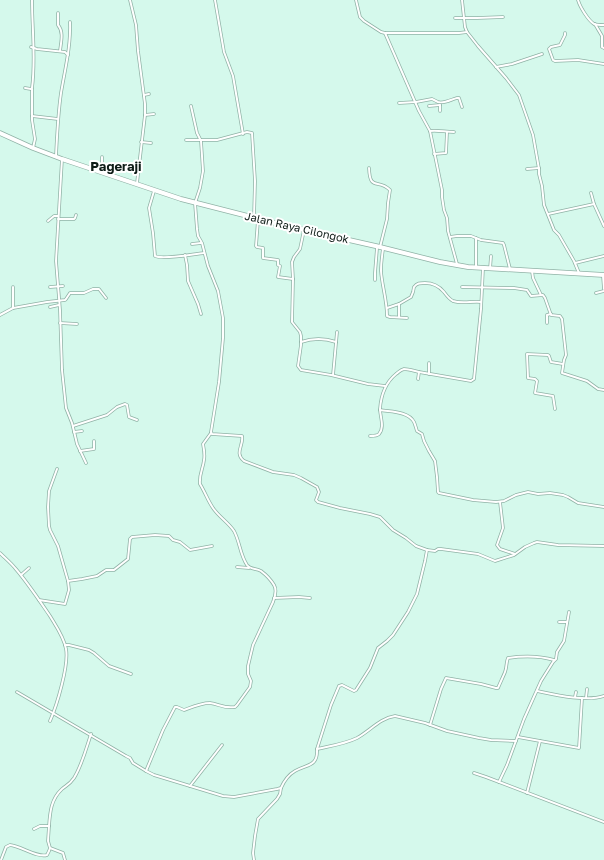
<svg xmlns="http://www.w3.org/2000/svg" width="604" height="860" viewBox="0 0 604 860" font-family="'Golos Text',sans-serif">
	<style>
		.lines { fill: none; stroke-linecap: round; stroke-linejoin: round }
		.minor-casing { stroke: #90b2a6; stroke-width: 3.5 }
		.highway-casing { stroke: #90b2a6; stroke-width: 5.5 }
		.minor { stroke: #fff; stroke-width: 2 }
		.highway { stroke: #fff; stroke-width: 4 }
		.labels { text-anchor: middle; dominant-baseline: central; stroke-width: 4; stroke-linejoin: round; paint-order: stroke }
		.street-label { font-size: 11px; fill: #0e1c17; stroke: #fff }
		.quarter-label { font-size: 13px; font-weight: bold; fill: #0e1c17; stroke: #fff }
	</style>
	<rect width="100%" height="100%" fill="#d5f9ec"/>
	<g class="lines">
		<defs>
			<g id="minor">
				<polyline points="130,0 136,25 138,51 145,104 145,115 137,183"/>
				<polyline points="215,0 224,52 233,76 243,134"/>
				<polyline points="356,0 360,17 364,21 381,32 385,33 459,33 467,32"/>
				<polyline points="462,0 465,27 467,32 478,46 506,78 519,95 533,135 539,169 539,174 542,186 544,205 554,230 559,235 574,261 579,273"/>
				<path d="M578 0C580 7 588 20 594 24 597 25 601 25 604 25"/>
				<path d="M58 13V25C64 32 61 42 60 51"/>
				<polyline points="455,18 477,18 503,17"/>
				<polyline points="595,24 602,36 602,47 604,48"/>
				<polyline points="385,33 419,111 430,131 442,190 442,197 444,210 447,218 448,231 457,264"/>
				<polyline points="565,33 565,35 560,45 551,47 549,49 553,60 555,61 578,60 604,64"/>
				<polyline points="31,47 37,49 65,52 68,55"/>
				<polyline points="496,67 512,64 542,54"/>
				<path d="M25 88 31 89 32 88C36 59 32 29 32 0"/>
				<polyline points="32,89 32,120 35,139 33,148"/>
				<polyline points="144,95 149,94"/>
				<path d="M399 103 416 102 432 99C434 100 436 101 438 102 444 104 452 99 457 98H459L462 107"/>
				<polyline points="440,105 440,111"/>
				<path d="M191 106 197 133 201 141 203 171 200 188 195 203 197 229 198 236 202 243 208 266 218 291 223 318V338L219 382 211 432 212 434 242 436C244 445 234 453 244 461L273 472 294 475 301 478 317 487 319 492 316 500 318 502 340 508 370 514 380 517 393 530 406 538 416 546 427 550 425 561 417 594 408 612 393 635 387 641 378 648 370 668 356 690 354 691 342 685 339 686 331 705 317 749"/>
				<polyline points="429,106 440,105"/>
				<polyline points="145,115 154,114"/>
				<polyline points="32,116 58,119"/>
				<path d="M430 131C438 130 445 132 454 132"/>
				<polyline points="186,140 217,140 247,132 252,133 255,181 254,217"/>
				<polyline points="141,142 151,143"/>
				<polyline points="434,154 446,153 447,132"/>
				<path d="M56 156C57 135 58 114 61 93 65 69 71 46 70 22"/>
				<polyline points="102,157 102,166 104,172"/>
				<polyline points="62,159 56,261 60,310 62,370 66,408 72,423 77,444 86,463"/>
				<path d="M369 168C370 192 378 178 390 190L388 203 387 219 380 247"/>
				<polyline points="527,169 539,168"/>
				<path d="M154 191 149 208 153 233 155 256C163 260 193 254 204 253"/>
				<polyline points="591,193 594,204 604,226"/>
				<polyline points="548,214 594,204"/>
				<polyline points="58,219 74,219 75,218 76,215"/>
				<polyline points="258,220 256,246 257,247 263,248 263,258 278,260 278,265 280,266 278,277 293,279"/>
				<polyline points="48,221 54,216 58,216"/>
				<polyline points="304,230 300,249 294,257 292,262 293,279 292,322 300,332 301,336 301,345 298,366 301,370 331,375 368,384 385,386"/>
				<polyline points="450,237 457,236 471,236 481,240 503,243 504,245 510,269"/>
				<polyline points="192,244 201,243"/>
				<path d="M383 249C382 256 381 264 381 271 382 286 387 300 387 316L390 317 407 318"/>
				<polyline points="185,255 187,265 188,281 198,304 201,314"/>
				<polyline points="575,263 604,256"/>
				<polyline points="476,267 476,238"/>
				<polyline points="490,269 491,256"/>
				<polyline points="532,271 533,278 541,295"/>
				<polyline points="603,276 604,289"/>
				<polyline points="375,280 375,273 377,248"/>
				<polyline points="50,287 63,286"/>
				<polyline points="462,287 514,288 527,290 531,296 543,295 545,298 551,315 560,316 562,319 566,355 564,360 562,373 587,381 598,389 604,390"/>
				<polyline points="596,293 604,291"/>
				<polyline points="50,307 59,305"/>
				<polyline points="13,308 13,287"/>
				<polyline points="387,308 399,304"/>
				<polyline points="0,315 13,308 47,302 65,300 66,299 70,293 84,293 93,289 99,289 106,298"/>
				<path d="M399 317V304L411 297 413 292 414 287C417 283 420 283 425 283 433 283 439 286 444 292 447 296 449 299 453 301 462 304 472 301 481 302"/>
				<polyline points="60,323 77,324"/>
				<polyline points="547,323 547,315 551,314"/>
				<path d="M301 342C313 338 324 338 336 342"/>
				<polyline points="429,374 429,363"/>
				<polyline points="333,375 337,332"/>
				<polyline points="418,379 419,372"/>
				<polyline points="555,409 553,396 535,393 537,381 535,379 528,378 527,354 548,355 549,356 551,362 563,364"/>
				<path d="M380 410C390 412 408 411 414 422 415 424 416 428 417 431L422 434 424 441 429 451 435 461 437 477 438 492 439 493 473 500 496 502 504 501 516 495 528 492 538 494 550 493 563 495 568 497 578 503 604 507"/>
				<polyline points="73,426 107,415 117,407 125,404 127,405 129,417 137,420"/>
				<polyline points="74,432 82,431"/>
				<path d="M211 433 203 444C204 449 205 455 204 460 203 469 199 474 200 484 205 492 208 501 213 508 219 517 228 522 234 531 240 542 240 555 247 565 251 570 256 568 261 571 265 574 271 580 274 585 277 590 275 597 273 602L253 645 248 666V674L251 681 250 687 237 705 235 707C224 709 219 704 210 703 201 703 192 707 184 710L177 707H175L163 730 146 771 154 775 223 796 234 797 277 789 281 788C284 781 288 775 295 771 307 764 318 767 317 749 330 746 345 744 357 738 370 731 380 718 395 716L425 723 447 731 479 738 491 740 516 741"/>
				<path d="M370 436C373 436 377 436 379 434 385 427 380 417 380 409 381 395 385 383 396 374 399 372 400 370 404 369 409 369 414 371 419 372L471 381 474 379 481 309 483 268"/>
				<polyline points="80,451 94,449 94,441"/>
				<polyline points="57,469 49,491 48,507 49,526 50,530 58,546 68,581"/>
				<polyline points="500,502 503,528 497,545 500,549 515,554"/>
				<polyline points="427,550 435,551 438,549 441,549 478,554 495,561 514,555 525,547 534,543 537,542 558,545 604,546"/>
				<path d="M0 553C5 558 11 563 15 568 28 583 39 600 50 616 56 626 64 637 66 649 69 665 57 705 50 721"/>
				<polyline points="237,567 249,568"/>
				<polyline points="21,575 29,568"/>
				<polyline points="274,598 299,597 310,598"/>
				<polyline points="39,600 65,604 69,590 68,581 82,579 97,576 106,570 114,570 128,559 130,539 132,537 155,535 169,536 173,540 180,542 190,550 212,546"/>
				<polyline points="559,622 567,622"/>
				<polyline points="65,645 69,645 89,650 94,653 109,666 131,674"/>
				<path d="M537 691C556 695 586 702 604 696"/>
				<polyline points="17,692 126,756 130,758 133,763 146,771"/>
				<polyline points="575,697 576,692"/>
				<polyline points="586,698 587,689"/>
				<path d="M430 725 441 689 446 678 481 684 496 688H498C500 683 503 677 505 672 507 667 506 662 508 658 522 656 540 656 554 660"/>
				<polyline points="518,737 579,748 582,698"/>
				<polyline points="474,773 486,777 604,822"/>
				<polyline points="499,782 507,765 524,719 541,681 553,662 556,659 557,652 564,641 569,612"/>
				<polyline points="190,786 222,745"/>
				<polyline points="527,793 540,741"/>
				<polyline points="49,826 48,841 50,848 63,853 65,860"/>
				<path d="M34 829 40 826H49C50 812 51 799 62 789 67 785 70 784 74 778 82 765 86 749 91 734"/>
				<path d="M1 860 6 847 10 845C21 846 37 858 47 855L49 851 50 848"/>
				<polyline points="254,860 253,853 255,836 258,819 277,799 280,794 281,788"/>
			</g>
			<polyline id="highway" points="0,133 33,148 62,159 181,199 287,226 380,247 440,262 468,267 604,275"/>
		</defs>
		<use href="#minor" class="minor-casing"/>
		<use href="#highway" class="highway-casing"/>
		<use href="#minor" class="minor"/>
		<use href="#highway" class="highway"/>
	</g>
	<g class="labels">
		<g class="street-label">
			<text transform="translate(297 227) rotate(13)">Jalan Raya Cilongok</text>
		</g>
		<g class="quarter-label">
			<text x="116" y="166">Pageraji</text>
		</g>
	</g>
</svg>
